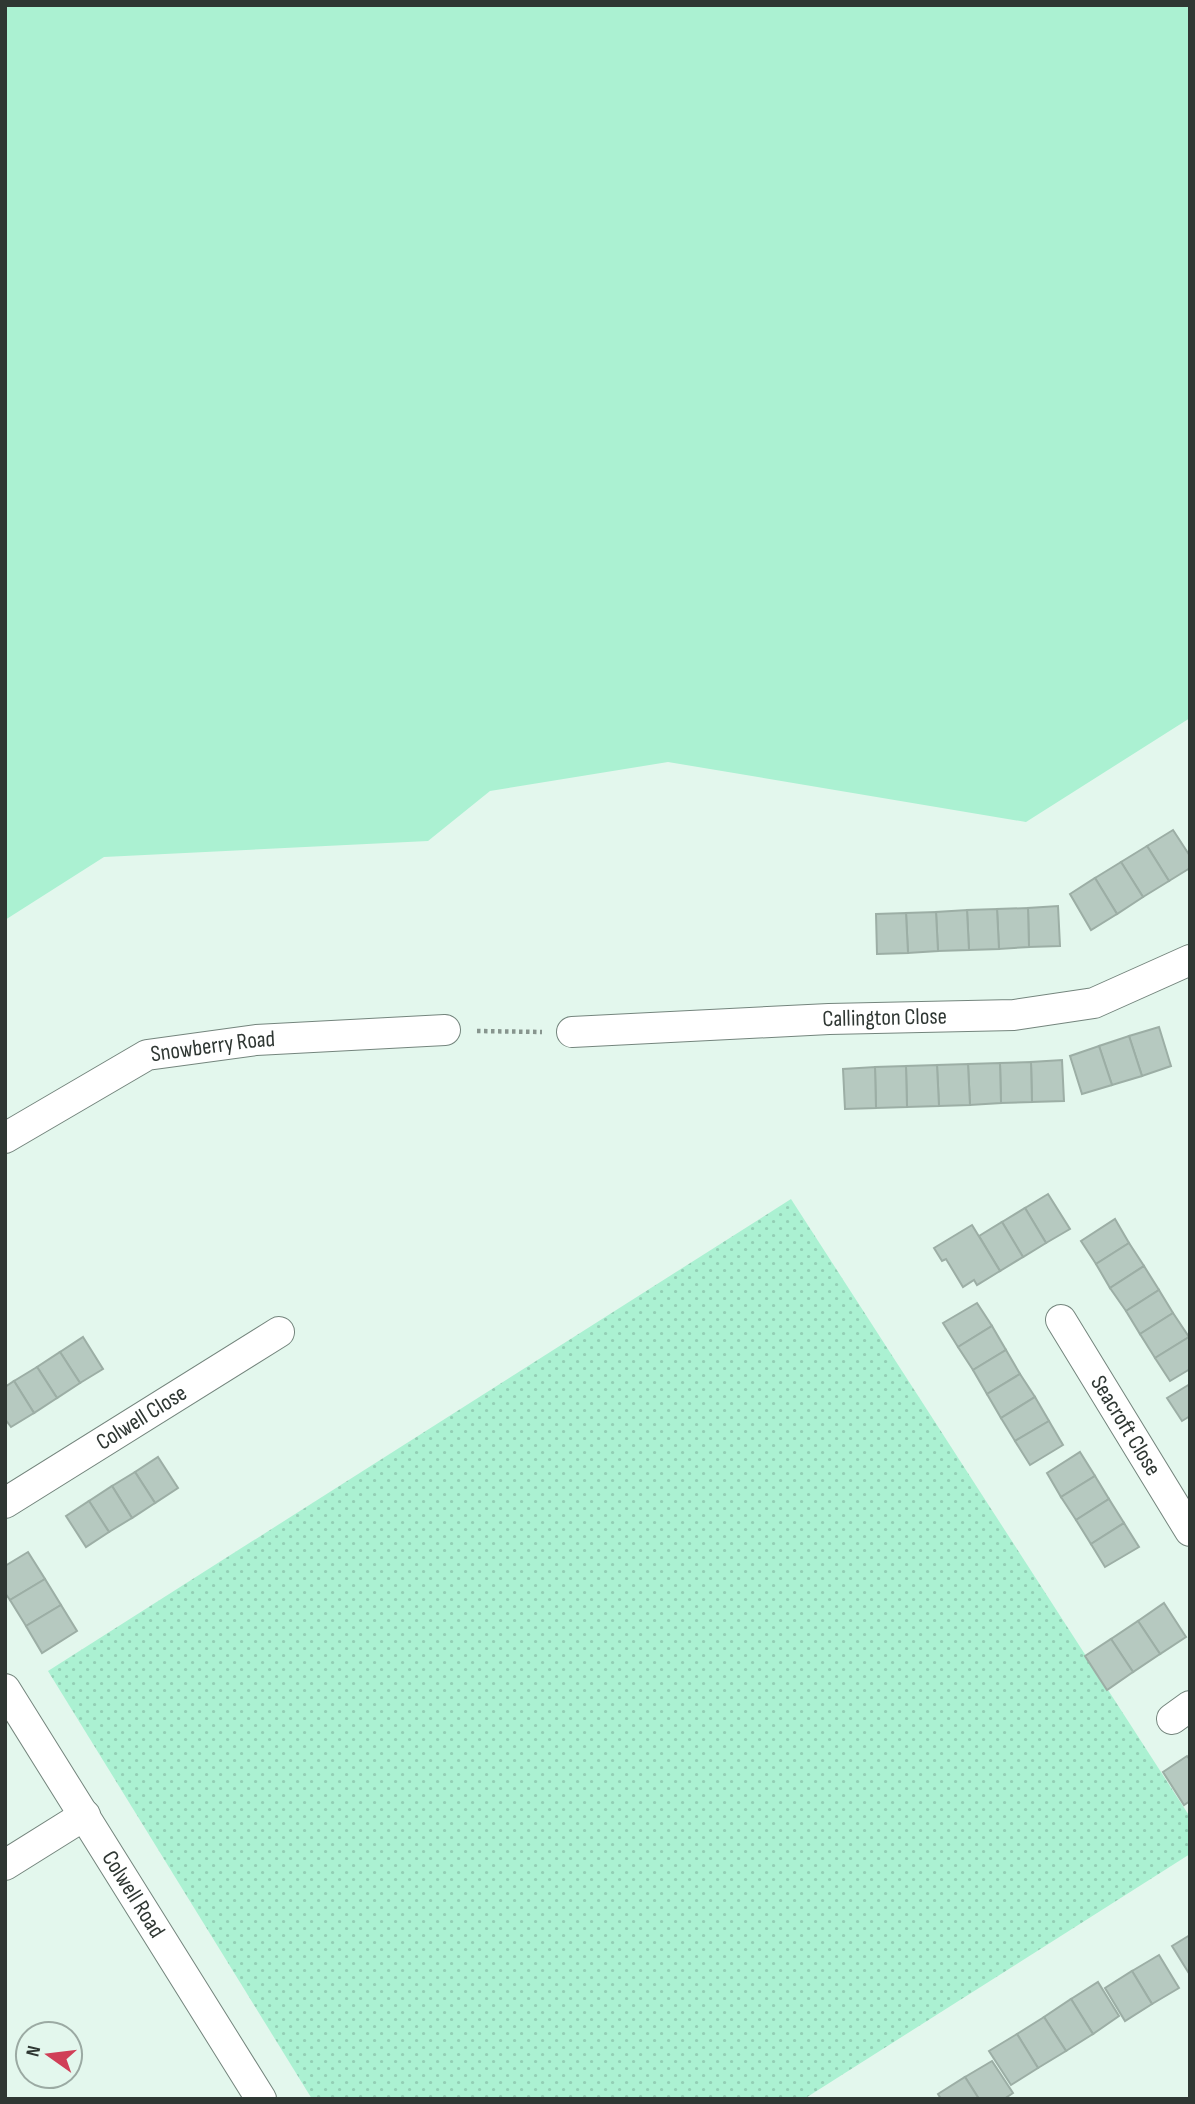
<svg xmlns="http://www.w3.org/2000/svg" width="1195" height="2104" viewBox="0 0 1195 2104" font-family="'Sofia Sans Condensed',sans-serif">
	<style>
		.grass { fill: url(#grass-dots) }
		.park { fill: #abf1d2 }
		.building { fill: #b6c9c0; stroke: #9caea5; stroke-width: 2 }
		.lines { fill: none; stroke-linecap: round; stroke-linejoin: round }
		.minor-casing { stroke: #74857d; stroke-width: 32 }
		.path { stroke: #87958e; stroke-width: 4.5; stroke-dasharray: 3.5 3.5; stroke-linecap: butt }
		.minor { stroke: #fff; stroke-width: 30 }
		.labels { text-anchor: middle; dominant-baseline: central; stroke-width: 6; stroke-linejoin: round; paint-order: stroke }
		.street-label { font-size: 23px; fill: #2f3733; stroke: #e3f7ed }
	</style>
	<defs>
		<pattern id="grass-dots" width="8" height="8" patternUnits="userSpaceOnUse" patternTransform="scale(1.75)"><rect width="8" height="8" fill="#abf1d2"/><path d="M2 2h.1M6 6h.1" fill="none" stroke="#93cfb5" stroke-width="1.8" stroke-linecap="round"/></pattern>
	</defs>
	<rect width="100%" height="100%" fill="#e3f7ed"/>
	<polygon class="grass" points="791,1199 1190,1817 1190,1854 804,2099 312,2099 48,1671"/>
	<polygon class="park" points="5,5 1190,5 1190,718 1026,822 668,762 490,791 428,841 104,857 5,920"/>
	<g class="building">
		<polygon points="1173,830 1190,856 1190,868 1169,881 1147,846"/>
		<polygon points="1147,846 1169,881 1143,897 1121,862"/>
		<polygon points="1121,862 1143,897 1117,914 1095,878"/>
		<polygon points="1095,878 1117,914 1091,930 1070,894"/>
		<polygon points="1058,906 1060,946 1029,947 1028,908"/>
		<polygon points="1028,908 1029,947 999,949 997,909"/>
		<polygon points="997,909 999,949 969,950 967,910"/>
		<polygon points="967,910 969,950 938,951 936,912"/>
		<polygon points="936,912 938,951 908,953 906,913"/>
		<polygon points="906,913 908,953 877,954 876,914"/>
		<polygon points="1159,1027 1171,1066 1142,1076 1129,1036"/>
		<polygon points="1129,1036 1142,1076 1112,1085 1099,1046"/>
		<polygon points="1099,1046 1112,1085 1082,1094 1070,1056"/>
		<polygon points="1062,1060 1064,1101 1032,1102 1031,1062"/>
		<polygon points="1031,1062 1032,1102 1001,1103 1000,1063"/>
		<polygon points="1000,1063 1001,1103 970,1105 968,1064"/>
		<polygon points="968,1064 970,1105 939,1106 937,1065"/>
		<polygon points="937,1065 939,1106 907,1107 906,1066"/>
		<polygon points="906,1066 907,1107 876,1108 875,1067"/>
		<polygon points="875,1067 876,1108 845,1109 843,1069"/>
		<polygon points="1048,1194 1070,1229 1046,1243 1025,1208"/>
		<polygon points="1025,1208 1046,1243 1023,1257 1002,1222"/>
		<polygon points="1115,1219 1129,1243 1096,1264 1081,1241"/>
		<polygon points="1002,1222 1023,1257 1000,1271 979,1236"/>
		<polygon points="972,1225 1000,1271 977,1285 974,1280 963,1287 946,1259 942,1261 934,1248"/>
		<polygon points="1129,1243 1144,1266 1110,1288 1096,1264"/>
		<polygon points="1144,1266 1159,1290 1126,1311 1110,1288"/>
		<polygon points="1159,1290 1173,1313 1140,1334 1126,1311"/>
		<polygon points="977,1303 992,1326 958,1347 943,1323"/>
		<polygon points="1173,1313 1189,1337 1155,1358 1140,1334"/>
		<polygon points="992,1326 1006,1350 973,1370 958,1347"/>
		<polygon points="83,1337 103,1369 80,1383 60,1352"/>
		<polygon points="1189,1337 1190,1369 1170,1381 1155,1358"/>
		<polygon points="1006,1350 1020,1374 987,1394 973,1370"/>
		<polygon points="60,1352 80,1383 57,1398 37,1367"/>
		<polygon points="37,1367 57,1398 34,1413 14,1381"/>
		<polygon points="1020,1374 1035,1397 1001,1418 987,1394"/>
		<polygon points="14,1381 34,1413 11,1427 5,1419 5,1387"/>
		<polygon points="1190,1384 1190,1416 1182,1421 1167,1398"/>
		<polygon points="1035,1397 1049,1421 1015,1441 1001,1418"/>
		<polygon points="1049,1421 1063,1445 1030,1465 1015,1441"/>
		<polygon points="1080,1452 1095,1476 1061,1497 1047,1473"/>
		<polygon points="158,1457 178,1488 155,1503 135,1472"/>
		<polygon points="135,1472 155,1503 132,1518 112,1486"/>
		<polygon points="1095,1476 1109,1499 1076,1520 1061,1497"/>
		<polygon points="112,1486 132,1518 109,1532 89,1501"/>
		<polygon points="1109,1499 1124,1523 1091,1544 1076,1520"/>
		<polygon points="89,1501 109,1532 86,1547 66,1516"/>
		<polygon points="1124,1523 1139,1547 1105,1567 1091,1544"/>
		<polygon points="28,1552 45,1579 10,1600 5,1593 5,1566"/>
		<polygon points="45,1579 61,1605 26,1626 10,1600"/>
		<polygon points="1164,1603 1186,1637 1160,1654 1138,1621"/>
		<polygon points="61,1605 77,1631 42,1653 26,1626"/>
		<polygon points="1138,1621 1160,1654 1133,1672 1111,1639"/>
		<polygon points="1111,1639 1133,1672 1107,1690 1085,1656"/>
		<polygon points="1187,1756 1190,1760 1190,1801 1184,1805 1163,1772"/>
		<polygon points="1190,1935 1190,1975 1172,1946"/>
		<polygon points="1159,1955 1179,1988 1152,2004 1132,1971"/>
		<polygon points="1132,1971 1152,2004 1125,2021 1105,1988"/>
		<polygon points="1098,1982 1119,2016 1093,2034 1071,1999"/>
		<polygon points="1071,1999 1093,2034 1066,2051 1044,2017"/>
		<polygon points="1044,2017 1066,2051 1038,2068 1017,2034"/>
		<polygon points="1017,2034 1038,2068 1011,2085 989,2051"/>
		<polygon points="992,2061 1013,2093 1004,2099 979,2099 965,2077"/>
		<polygon points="965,2077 979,2099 941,2099 938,2094"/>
	</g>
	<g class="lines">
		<defs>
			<g id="minor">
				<path id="s1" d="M572 1032 829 1019 1014 1015 1094 1003 1190 960"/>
				<path id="s2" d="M5 1138 147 1055 256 1040 445 1030"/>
				<path id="s3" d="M1061 1320 1190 1531"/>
				<path id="s4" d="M5 1503 279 1332"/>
				<path id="s5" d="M5 1689 261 2099"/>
				<polyline points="1172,1719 1190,1706"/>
				<polyline points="5,1865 85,1815"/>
			</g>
		</defs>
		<use href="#minor" class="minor-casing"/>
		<polyline class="path" points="477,1031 542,1032"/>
		<use href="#minor" class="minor"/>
	</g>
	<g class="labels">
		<g class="street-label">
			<text stroke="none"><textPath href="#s1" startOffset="313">Callington Close</textPath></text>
			<text stroke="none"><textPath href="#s2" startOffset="231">Snowberry Road</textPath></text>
			<text stroke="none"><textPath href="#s4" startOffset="161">Colwell Close</textPath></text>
			<text stroke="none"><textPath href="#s3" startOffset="124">Seacroft Close</textPath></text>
			<text stroke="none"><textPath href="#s5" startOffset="242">Colwell Road</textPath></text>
		</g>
	</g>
	<rect width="1195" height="2104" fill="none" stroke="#2f3733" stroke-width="14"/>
	<g transform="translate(49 2055) rotate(284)"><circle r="33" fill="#e3f7ed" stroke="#9baaa3" stroke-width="2"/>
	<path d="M0-5L12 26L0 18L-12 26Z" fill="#d03f57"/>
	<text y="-10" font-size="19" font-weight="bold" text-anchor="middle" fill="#2f3733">N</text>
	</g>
</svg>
